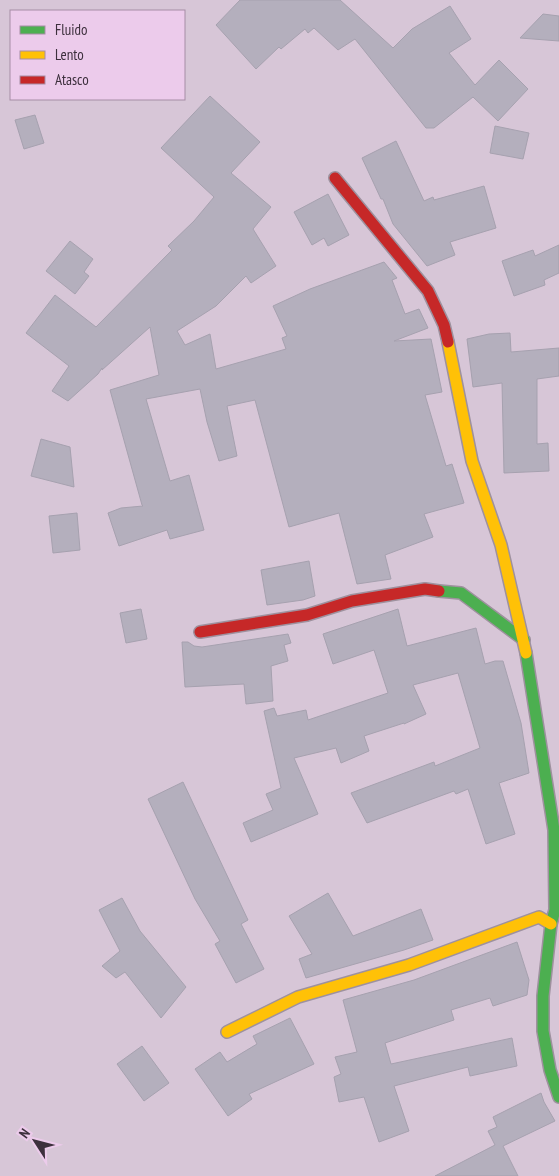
<svg xmlns="http://www.w3.org/2000/svg" width="559" height="1176" viewBox="0 0 559 1176" font-family="'PT Sans Narrow',sans-serif">
	<style>
		.building { fill: #b4afbd; stroke: #a6a1af }
		.lines { fill: none; stroke-linecap: round; stroke-linejoin: round }
		.fast-casing { stroke: #9e919e; stroke-width: 14 }
		.slow-casing { stroke: #9e919e; stroke-width: 14 }
		.jam-casing { stroke: #9e919e; stroke-width: 14 }
		.fast { stroke: #4caf50; stroke-width: 11 }
		.slow { stroke: #ffc107; stroke-width: 11 }
		.jam { stroke: #c62828; stroke-width: 11 }
	</style>
	<rect width="100%" height="100%" fill="#d7c6d7"/>
	<g class="building">
		<polygon points="240,0 340,0 393,48 412,29 450,6 471,39 449,53 475,85 499,60 528,89 498,121 473,97 434,128 426,128 355,39 338,50 314,28 308,33 305,29 281,49 279,47 256,69 216,25"/>
		<polygon points="543,14 559,16 559,41 520,38"/>
		<polygon points="210,96 260,142 231,173 271,207 253,229 276,266 251,283 246,276 216,306 177,331 185,345 210,334 216,369 286,349 282,338 287,336 273,306 310,289 384,262 397,278 392,280 405,314 419,309 428,328 394,341 431,339 442,392 425,395 446,466 452,464 464,503 424,514 433,537 385,555 391,579 357,584 339,513 289,527 255,400 227,406 237,456 219,461 207,422 200,389 146,399 170,481 189,475 204,530 170,539 167,530 119,546 108,513 121,508 143,506 142,505 110,390 159,375 150,327 102,370 102,368 98,374 68,401 52,391 69,366 26,333 55,295 96,327 172,250 168,246 194,221 214,197 161,148"/>
		<polygon points="35,115 44,143 24,149 15,120"/>
		<polygon points="495,126 529,133 523,159 490,153"/>
		<polygon points="396,141 424,201 433,197 434,200 484,186 496,228 450,242 455,255 427,266 393,224 383,199 381,199 362,158"/>
		<polygon points="328,194 349,235 328,246 324,238 312,245 294,212"/>
		<polygon points="70,241 93,259 84,272 89,276 75,294 46,271"/>
		<polygon points="559,245 559,273 544,280 545,285 514,296 502,261 533,250 535,256"/>
		<polygon points="510,333 511,352 559,348 559,376 537,379 537,444 548,443 549,471 504,473 502,383 473,387 467,339 489,334"/>
		<polygon points="41,439 70,447 74,487 31,476"/>
		<polygon points="77,513 80,550 53,553 49,516"/>
		<polygon points="309,561 315,596 303,600 267,605 261,570"/>
		<polygon points="141,609 147,639 126,643 120,613"/>
		<polygon points="398,609 407,646 476,628 485,664 495,661 503,661 521,723 529,773 499,783 515,834 486,844 468,789 456,794 454,791 367,823 351,793 434,762 435,766 480,748 458,673 413,685 426,714 404,724 404,723 364,736 369,751 341,763 336,748 294,758 318,814 251,842 243,823 273,810 266,794 281,788 264,711 274,708 277,716 306,710 308,720 388,693 374,650 333,664 323,634"/>
		<polygon points="288,634 291,643 284,645 288,661 271,666 273,701 246,704 244,684 185,687 182,642 188,642 194,646 202,647"/>
		<polygon points="183,782 248,920 241,924 264,969 236,983 215,944 220,941 195,899 148,799"/>
		<polygon points="328,893 353,936 421,909 433,940 404,950 306,978 299,959 312,954 289,916"/>
		<polygon points="122,898 140,931 186,987 161,1018 125,972 116,978 102,966 120,951 99,910"/>
		<polygon points="517,942 529,980 527,995 493,1006 490,998 451,1010 454,1020 385,1043 391,1064 512,1038 517,1066 470,1076 468,1067 394,1086 409,1131 379,1142 364,1097 339,1102 334,1077 341,1074 335,1057 357,1052 343,1000 414,980"/>
		<polygon points="290,1018 314,1064 249,1094 252,1099 228,1116 195,1069 220,1052 227,1062 257,1044 253,1036"/>
		<polygon points="142,1046 169,1083 144,1101 117,1064"/>
		<polygon points="541,1093 544,1102 555,1121 503,1146 518,1176 435,1176 495,1145 488,1131 497,1127 493,1117"/>
	</g>
	<g class="lines">
		<defs>
			<g id="fast">
				<polyline points="439,591 461,593 524,640"/>
				<polyline points="526,653 554,830 555,910 551,924 543,996 543,1031 550,1070 559,1097"/>
			</g>
			<g id="slow">
				<polyline points="448,342 472,461 501,545 526,653"/>
				<polyline points="227,1032 298,997 409,965 539,917 551,924"/>
			</g>
			<g id="jam">
				<polyline points="335,178 428,291 444,325 448,342"/>
				<polyline points="200,632 307,615 352,601 425,589 439,591"/>
			</g>
		</defs>
		<use href="#fast" class="fast-casing"/>
		<use href="#slow" class="slow-casing"/>
		<use href="#jam" class="jam-casing"/>
		<use href="#fast" class="fast"/>
		<use href="#slow" class="slow"/>
		<use href="#jam" class="jam"/>
	</g>
	<rect x="10" y="10" width="175" height="90" fill="#eccbeb" stroke="#a68da5"/>
	<rect x="20" y="26" width="25" height="8" fill="#4caf50" stroke="#a68da5"/>
	<text x="55" y="35" font-size="15" fill="#3d303d">Fluido</text>
	<rect x="20" y="51" width="25" height="8" fill="#ffc107" stroke="#a68da5"/>
	<text x="55" y="60" font-size="15" fill="#3d303d">Lento</text>
	<rect x="20" y="76" width="25" height="8" fill="#c62828" stroke="#a68da5"/>
	<text x="55" y="85" font-size="15" fill="#3d303d">Atasco</text>
	<g transform="translate(35 1141) rotate(306)" stroke="#eccbeb" stroke-width="4" paint-order="stroke">
	<path d="M0-4L9 19L0 12L-9 19Z" fill="#3d303d"/>
	<text y="-8" font-size="14" font-weight="bold" text-anchor="middle" fill="#3d303d">N</text>
	</g>
</svg>
